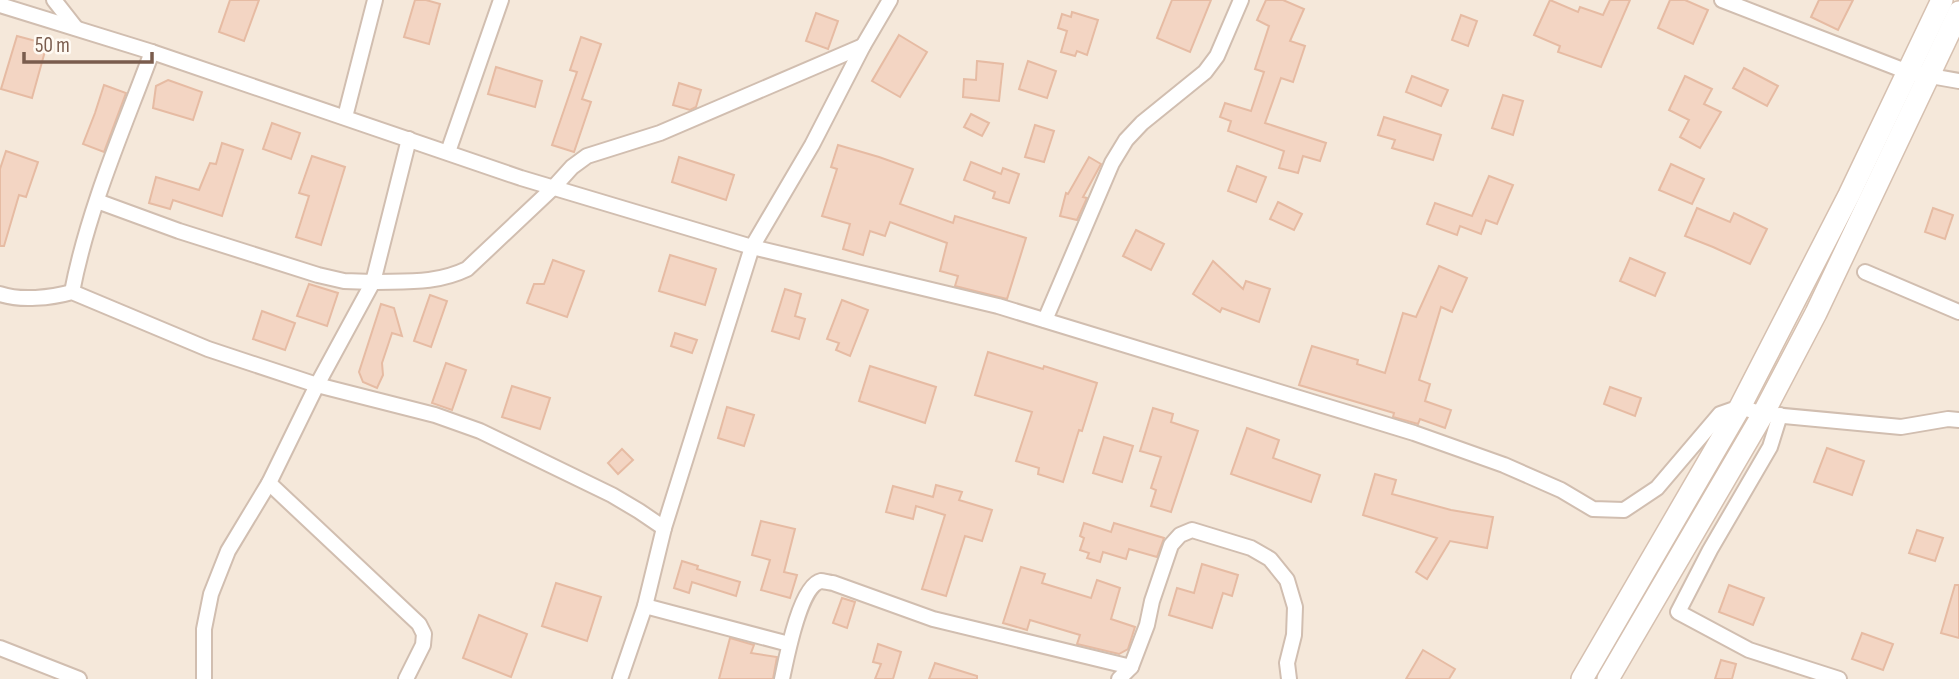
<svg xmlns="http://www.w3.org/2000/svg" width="1959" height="679" viewBox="0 0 1959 679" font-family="'Sofia Sans Condensed',sans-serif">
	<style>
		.residential { fill: #f5e8da }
		.building { fill: #f3d5c3; stroke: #e6bba3; stroke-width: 2 }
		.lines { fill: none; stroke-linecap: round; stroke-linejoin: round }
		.street-casing { stroke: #d1beb0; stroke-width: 18 }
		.secondary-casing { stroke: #d6c0b0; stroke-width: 24 }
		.street { stroke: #fff; stroke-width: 14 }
		.secondary { stroke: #fff; stroke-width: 21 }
	</style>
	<rect width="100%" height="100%" fill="#fdf6ec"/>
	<rect class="residential" x="0" y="0" width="1959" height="679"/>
	<g class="building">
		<polygon points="230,0 259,0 244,41 219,32"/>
		<polygon points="415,0 426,0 440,4 429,44 404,37"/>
		<polygon points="1172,0 1211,0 1190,52 1157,38"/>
		<polygon points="1266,0 1283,0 1304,9 1290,41 1305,46 1293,82 1281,78 1265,123 1326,143 1320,161 1303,156 1298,173 1279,168 1284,151 1228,131 1231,121 1220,117 1225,103 1251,111 1264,72 1255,69 1269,26 1257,20"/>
		<polygon points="1550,0 1578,12 1580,7 1603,15 1610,0 1630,0 1601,67 1558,52 1560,46 1534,35"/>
		<polygon points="1670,0 1685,0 1708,10 1693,44 1658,28"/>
		<polygon points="1819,0 1853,0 1838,30 1811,17"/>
		<polygon points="1072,12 1098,20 1087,55 1077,51 1075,56 1061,52 1067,31 1058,28 1062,14 1071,17"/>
		<polygon points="816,13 838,21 828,49 806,41"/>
		<polygon points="1461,15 1477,21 1468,46 1452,40"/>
		<polygon points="899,35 927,52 900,97 872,81"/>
		<polygon points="17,36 47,44 32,98 1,89"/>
		<polygon points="581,37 601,44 582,99 591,102 574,152 552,145 577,72 570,70"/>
		<polygon points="977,61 1003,64 999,101 963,97 964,79 976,80"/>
		<polygon points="1028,61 1056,71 1047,98 1019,89"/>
		<polygon points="496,67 542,81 535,107 488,94"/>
		<polygon points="1744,68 1778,86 1767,106 1733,88"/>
		<polygon points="1412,76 1448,90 1441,106 1406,92"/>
		<polygon points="1685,76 1712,89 1704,104 1721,112 1700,148 1680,137 1689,120 1669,110"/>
		<polygon points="168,80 202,92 193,120 153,108 156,86"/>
		<polygon points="679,83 701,90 696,107 690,110 673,105"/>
		<polygon points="104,85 126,93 104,152 83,144 95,113"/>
		<polygon points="1503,95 1523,101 1513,135 1492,128"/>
		<polygon points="971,114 989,123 982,136 964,127"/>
		<polygon points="1384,117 1441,135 1433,160 1392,148 1395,140 1378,135"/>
		<polygon points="272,123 300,133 291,159 263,149"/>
		<polygon points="1035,125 1054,131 1044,162 1025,157"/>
		<polygon points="222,143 243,150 222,216 173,200 170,209 149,203 156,177 199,190 210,163 216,164"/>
		<polygon points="838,145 879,157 913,169 900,204 953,223 955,216 1026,238 1007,299 955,286 958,276 940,271 947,243 890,222 885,236 870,231 863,255 843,249 850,224 822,216 837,169 831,167"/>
		<polygon points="6,151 38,162 26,197 19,195 4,246 0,246 0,169"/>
		<polygon points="312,156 345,167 321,245 296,237 309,196 299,193"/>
		<polygon points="679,157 734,175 726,200 672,182"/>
		<polygon points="1089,157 1101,164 1083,197 1087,198 1077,220 1060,216 1066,193 1068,194"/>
		<polygon points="971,162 1001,174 1003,168 1019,174 1009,203 993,198 995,192 964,180"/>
		<polygon points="1671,164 1704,179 1692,204 1659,190"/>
		<polygon points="1237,166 1266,177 1256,202 1228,191"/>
		<polygon points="1489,176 1513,185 1497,224 1486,220 1481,234 1460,226 1457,235 1427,224 1435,203 1472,216"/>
		<polygon points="1278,202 1302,214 1294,230 1270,219"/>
		<polygon points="1697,208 1730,222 1734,213 1767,229 1750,264 1713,247 1685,236"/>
		<polygon points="1933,208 1953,215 1945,239 1925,232"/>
		<polygon points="1136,230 1164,244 1151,270 1123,256"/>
		<polygon points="670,255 716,269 705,305 659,291"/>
		<polygon points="1630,258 1665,273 1655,296 1620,281"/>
		<polygon points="553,260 584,271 567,317 527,303 534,284 544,284"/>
		<polygon points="1213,261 1243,289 1246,281 1270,289 1259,322 1222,308 1220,312 1193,294"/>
		<polygon points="1439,266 1467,278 1452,312 1441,307 1419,380 1430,384 1425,401 1451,410 1445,428 1420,419 1418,424 1393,417 1394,413 1299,385 1312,346 1358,360 1357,364 1385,373 1403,313 1416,317"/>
		<polygon points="309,284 338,293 327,326 297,316"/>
		<polygon points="785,289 801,294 795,316 805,319 799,339 772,331"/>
		<polygon points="430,295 447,301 431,347 414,341"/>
		<polygon points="842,300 868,310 850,356 836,350 839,343 827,339"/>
		<polygon points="381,304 394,308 402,336 392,333 382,363 383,375 377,388 363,382 359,372"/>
		<polygon points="262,311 295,323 285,350 253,339"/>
		<polygon points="675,333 697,340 692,353 671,346"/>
		<polygon points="988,352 1043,369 1044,366 1097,383 1082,431 1079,430 1063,482 1038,474 1039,468 1016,461 1032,412 975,395"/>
		<polygon points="446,363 466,370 452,410 432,403"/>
		<polygon points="870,366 936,387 925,423 859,401"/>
		<polygon points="512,386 550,398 540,429 502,417"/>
		<polygon points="1610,387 1641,398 1635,416 1604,404"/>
		<polygon points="727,407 754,415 744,446 718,438"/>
		<polygon points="1153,408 1173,414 1171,422 1198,431 1171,512 1151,506 1156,490 1151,488 1161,457 1140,451"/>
		<polygon points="1247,428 1279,440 1273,458 1320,475 1311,502 1231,474"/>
		<polygon points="1104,437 1133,446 1122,482 1093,473"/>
		<polygon points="1827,448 1864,461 1852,495 1814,482"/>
		<polygon points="622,449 633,460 618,474 608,463"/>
		<polygon points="1375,474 1396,480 1392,494 1451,510 1493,517 1487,548 1450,541 1427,579 1416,572 1437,538 1363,515"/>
		<polygon points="936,485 962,492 959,500 992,510 982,541 965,536 946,596 922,589 945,515 916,506 913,519 886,512 893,486 933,497"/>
		<polygon points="761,521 795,529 784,572 797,575 790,598 761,590 770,560 752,555"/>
		<polygon points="1084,523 1111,532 1114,523 1164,538 1157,557 1129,549 1126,559 1103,552 1100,562 1087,558 1089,553 1080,550 1084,538 1080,536"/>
		<polygon points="1917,530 1943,538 1935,561 1909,553"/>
		<polygon points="682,561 698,566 697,569 740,582 736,596 692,582 689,593 674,588"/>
		<polygon points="1202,564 1238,575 1232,596 1223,593 1212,628 1169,615 1177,588 1194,593"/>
		<polygon points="1021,567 1045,574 1042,583 1091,598 1097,580 1120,588 1111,619 1135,627 1128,649 1119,654 1077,644 1080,635 1030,620 1027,630 1003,623"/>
		<polygon points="556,583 601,597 587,641 542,626"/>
		<polygon points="1729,585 1764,598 1753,625 1719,612"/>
		<polygon points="1955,585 1959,585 1959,638 1941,633"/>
		<polygon points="842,598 855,602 847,628 833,623"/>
		<polygon points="479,615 527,634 511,677 463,658"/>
		<polygon points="1862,633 1893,644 1883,670 1852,659"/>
		<polygon points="730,638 754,645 751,653 777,657 773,679 719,679"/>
		<polygon points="878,644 901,652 893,679 875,679 881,664 873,662"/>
		<polygon points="1423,650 1455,669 1449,679 1406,679"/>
		<polygon points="1721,660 1736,664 1732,679 1715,679"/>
		<polygon points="935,663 977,676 977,679 929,679"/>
	</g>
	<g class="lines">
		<defs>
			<g id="street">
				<polyline points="54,0 76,28"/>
				<polyline points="1722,0 1908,72 1959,81"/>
				<polyline points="0,5 152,52 521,178 752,247 998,306 1414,433 1504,465 1561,490 1593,509 1624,510 1657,488 1720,414 1740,407 1763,414 1901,427 1948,419 1959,420"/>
				<polyline points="345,117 375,0"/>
				<polyline points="448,152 501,0"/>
				<polyline points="97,201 179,231 318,275 344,281 373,282 409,139"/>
				<polyline points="1865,272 1959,312"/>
				<path d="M72 292C88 209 123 130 152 52"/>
				<path d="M0 294C20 301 51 298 72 292L208 349 317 385 435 415 480 431 612 495 639 511 664 528"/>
				<polyline points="1045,320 1112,163 1126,140 1142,123 1205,72 1217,56 1241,0"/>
				<polyline points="1780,415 1770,447 1710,550 1678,612 1749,650 1839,679"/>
				<polyline points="269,483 419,624 424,634 423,645 406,679"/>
				<polyline points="645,606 789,644"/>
				<polyline points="0,648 79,679"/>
				<path d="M204 679V629L211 594 228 551 269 483 317 385 373 282C406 281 436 284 467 269L553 188 572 167 587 156 660 133 863 46"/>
				<polyline points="620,679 645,606 664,528 752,247 812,145 863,46 890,0"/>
				<path d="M782 679C786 660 800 585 821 581 823 581 831 583 833 583L933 619 1131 667"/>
				<polyline points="1119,679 1131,667 1147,625 1152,601 1171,545 1180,535 1192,530 1251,548 1270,559 1287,580 1295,607 1294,635 1287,663 1289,679"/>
			</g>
			<g id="secondary">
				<polyline points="1582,679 1740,407 1849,195 1942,0"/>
				<polyline points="1608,679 1763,414 1816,313 1959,12"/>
			</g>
		</defs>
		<use href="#street" class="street-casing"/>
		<use href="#secondary" class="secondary-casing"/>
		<use href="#street" class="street"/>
		<use href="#secondary" class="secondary"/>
	</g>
	<path d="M24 52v10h128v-10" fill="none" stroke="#7a5c4d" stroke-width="3.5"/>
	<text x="35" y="52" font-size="21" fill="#7a5c4d" stroke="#fffaf3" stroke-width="5" paint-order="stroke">50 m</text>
</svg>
